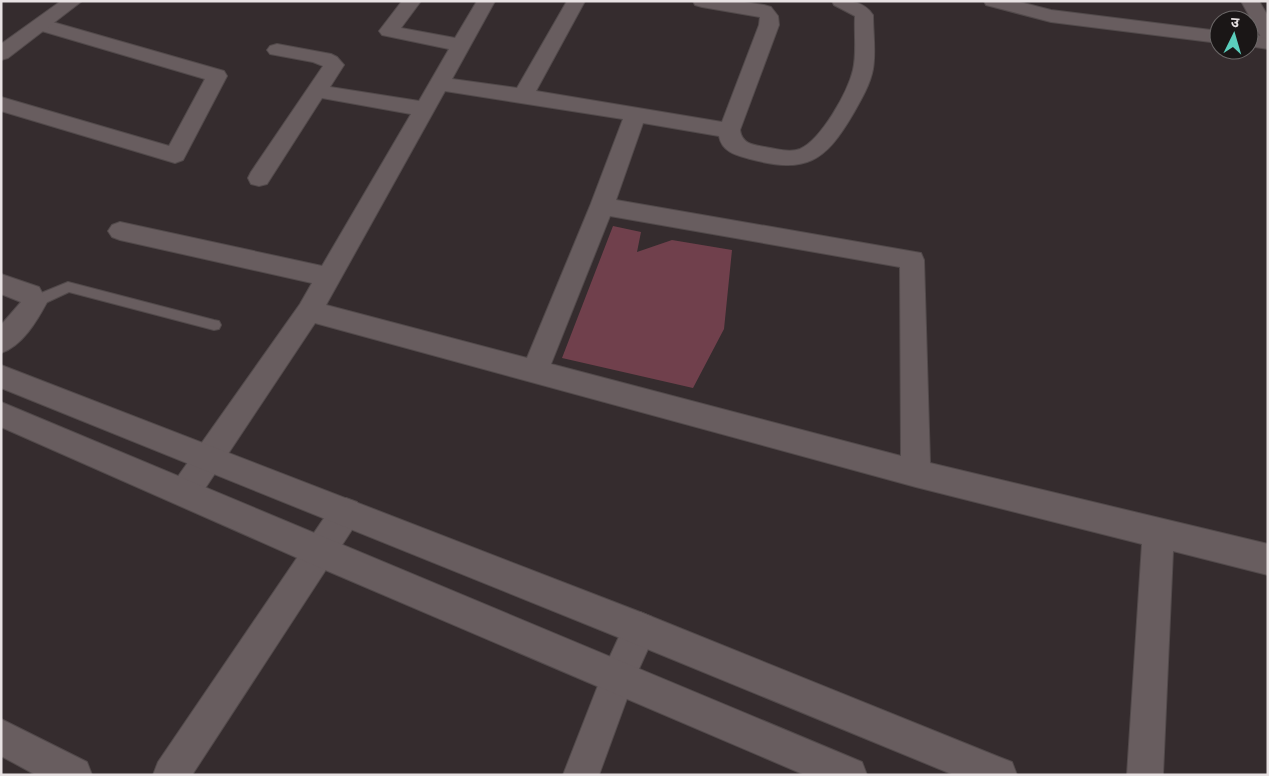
<svg xmlns="http://www.w3.org/2000/svg" width="1269" height="776" viewBox="0 0 1269 776" font-family="'Exo 2','Noto Sans Devanagari',sans-serif">
	<style>
		.green { fill: #70404c }
		.lines { fill: none; stroke-linecap: round; stroke-linejoin: round }
		.service-casing { stroke: #524a4b; stroke-width: 2 }
		.minor-casing { stroke: #524a4b; stroke-width: 2 }
		.tertiary-casing { stroke: #524a4b; stroke-width: 2 }
		.service { fill: #685d5f; fill-rule: evenodd }
		.minor { fill: #685d5f; fill-rule: evenodd }
		.tertiary { fill: #685d5f; fill-rule: evenodd }
	</style>
	<rect width="100%" height="100%" fill="#352c2e"/>
	<polygon class="green" points="613,226 641,232 637,252 672,240 732,250 724,329 693,388 562,358"/>
	<g class="lines">
		<defs>
			<polygon id="service" points="68,282 214,320 219,321 221,325 219,329 214,330 69,292 39,306 29,306 28,302 29,298"/>
			<g id="minor">
				<path d="M402 1H421L401 28 455 38 477 1H495L452 79 517 88 567 1H585L536 91 722 122 759 25 760 17 702 7 695 5 693 1H738L764 5 771 7 778 16 779 25 740 130C742 144 753 145 765 147 776 149 790 153 800 149 821 140 848 92 853 70 857 53 854 34 855 16L834 5 832 1C849 1 863 0 873 15 873 33 876 51 873 69 870 85 861 100 853 114 825 162 806 174 750 159 736 155 722 152 719 136L643 123 616 200 921 253 924 260 930 463 1268 544V575L1173 551 1163 775H1127L1142 544 916 487 315 323 196 502 185 506 174 502 170 492 174 482 300 304 312 283 120 240 112 237 108 231 112 225 120 222 322 266 411 114 322 98 267 184 259 186 251 184 248 178 251 172 323 66 313 62 270 54 267 50 270 46 277 44 331 54 337 57 344 65 330 87 419 101 449 49 382 35 379 31ZM445 91 623 119 590 206 527 358 326 305ZM610 216 900 267 901 456 551 364Z"/>
				<polygon points="984,1 1016,1 1051,10 1219,31 1219,43 1051,22 986,5"/>
				<polygon points="42,19 224,71 227,76 183,160 175,163 1,111 1,97 169,146 205,79 35,29 32,25 35,21"/>
				<polygon points="1249,34 1268,37 1268,49 1249,46"/>
				<path d="M1 274 39 287 47 302C37 321 22 346 1 353V325L21 302 1 294Z"/>
				<polygon points="346,498 357,502 361,512 357,522 192,775 153,775 158,762 335,502"/>
				<polygon points="640,612 652,617 657,629 633,682 599,775 563,775 606,665 628,617"/>
				<polygon points="1,719 87,762 92,775 36,775 1,756"/>
			</g>
			<g id="tertiary">
				<polygon points="61,1 82,1 8,58 1,60 1,44"/>
				<polygon points="1241,1 1259,1 1268,16 1268,39 1261,37"/>
				<polygon points="1,365 640,612 999,757 1012,762 1017,775 954,775 640,646 1,388"/>
				<polygon points="1,402 862,762 867,775 805,775 309,563 1,427"/>
			</g>
		</defs>
		<use href="#service" class="service-casing"/>
		<use href="#minor" class="minor-casing"/>
		<use href="#tertiary" class="tertiary-casing"/>
		<use href="#service" class="service"/>
		<use href="#minor" class="minor"/>
		<use href="#tertiary" class="tertiary"/>
	</g>
	<rect width="1269" height="776" fill="none" stroke="#e8e2e3" stroke-width="5"/>
	<g transform="translate(1234 35) rotate(5)"><circle r="24" fill="#1a1616" stroke="#6c6868"/>
	<path d="M0-4L9 19L0 12L-9 19Z" fill="#5bcebc"/>
	<text y="-8" font-size="14" font-weight="bold" text-anchor="middle" fill="#e8e2e3">उ</text>
	</g>
</svg>
